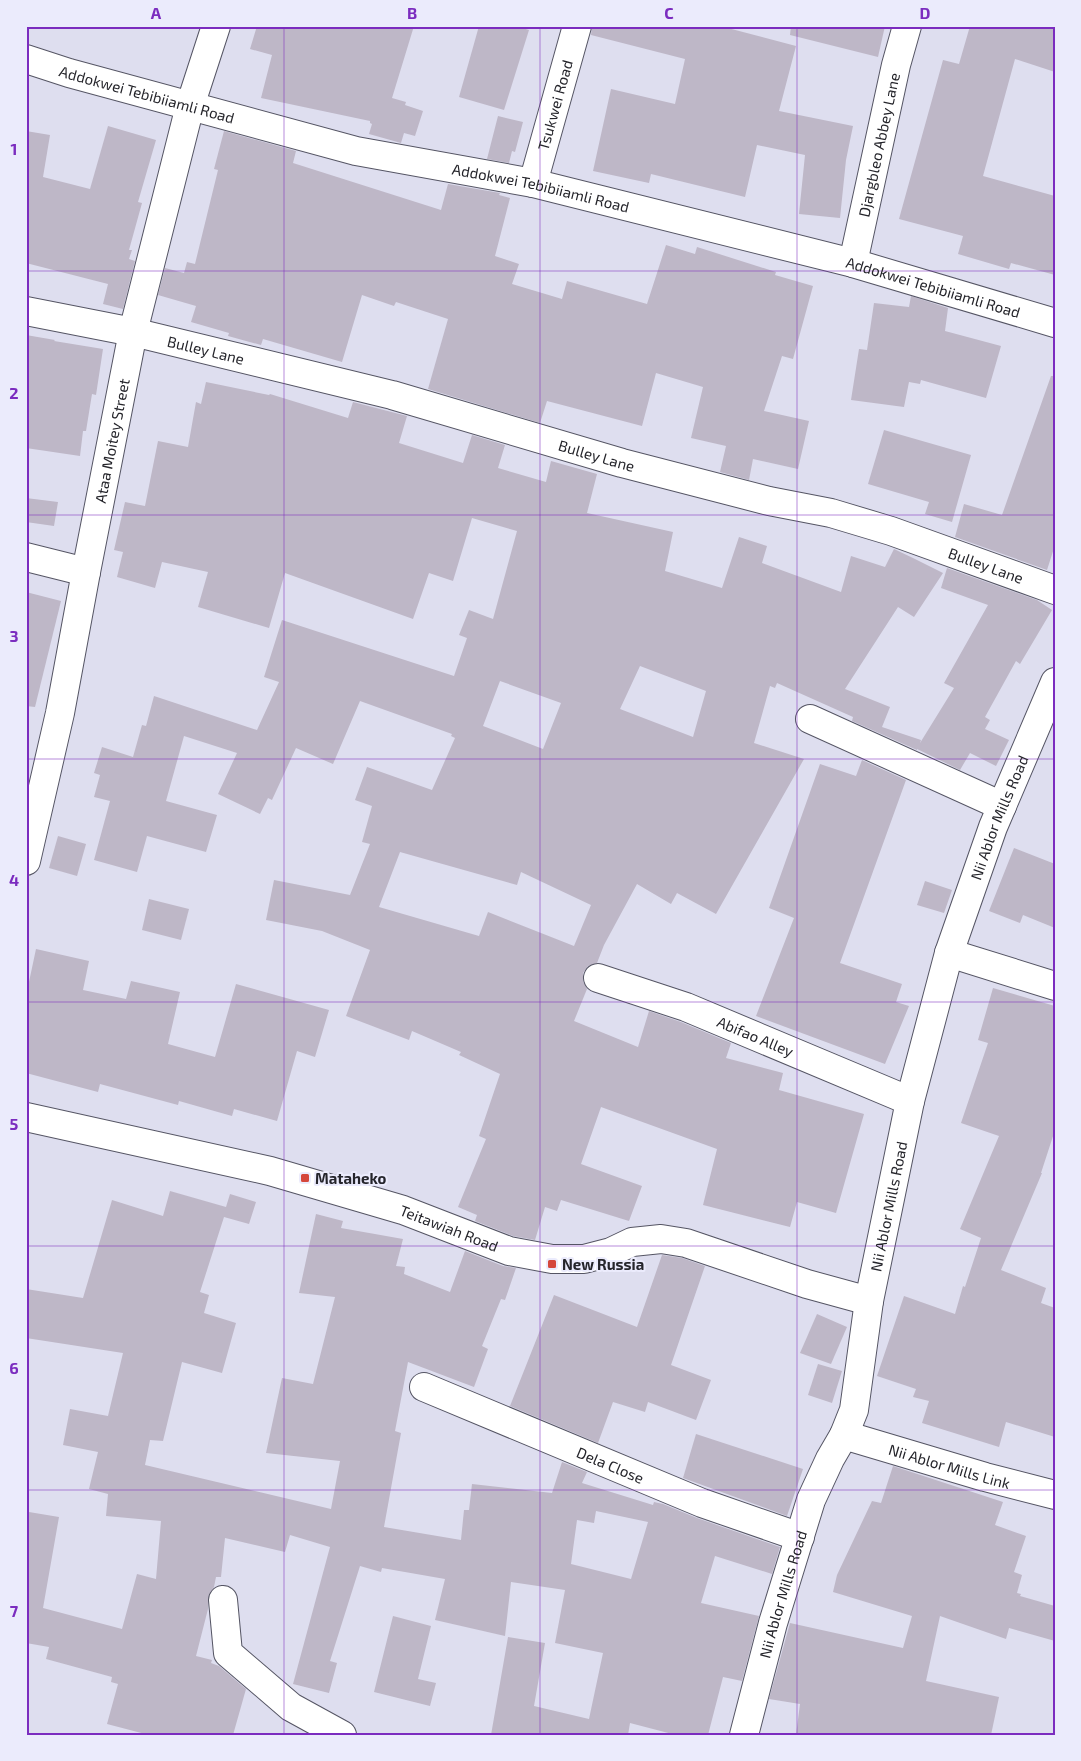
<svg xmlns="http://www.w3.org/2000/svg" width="1081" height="1761" viewBox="0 0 1081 1761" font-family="'Exo 2',sans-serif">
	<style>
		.building { fill: #beb7c7; fill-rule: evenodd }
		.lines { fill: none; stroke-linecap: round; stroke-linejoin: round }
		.minor-casing { stroke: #555564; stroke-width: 30 }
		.minor { stroke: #fff; stroke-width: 28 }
		.grid { fill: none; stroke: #7b2cbf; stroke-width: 1; stroke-opacity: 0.55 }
		.poi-dot { fill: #d5473b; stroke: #ebebfc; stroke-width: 2 }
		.labels { text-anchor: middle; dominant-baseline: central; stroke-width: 4; stroke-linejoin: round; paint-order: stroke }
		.street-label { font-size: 15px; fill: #25252b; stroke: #ebebfc }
		.poi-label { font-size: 15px; font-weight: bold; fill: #25252b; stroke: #ebebfc; text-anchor: start }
		.neatline { fill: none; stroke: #7b2cbf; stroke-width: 2 }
		.grid-label { font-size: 16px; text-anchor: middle; font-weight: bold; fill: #7b2cbf }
	</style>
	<rect width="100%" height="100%" fill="#dedeef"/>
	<g class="building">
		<polygon points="257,26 414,26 392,98 406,102 405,105 423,111 415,136 404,133 401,143 369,134 372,124 370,123 370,121 261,98 272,55 250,49"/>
		<polygon points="479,26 516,26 529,30 504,110 459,97"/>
		<polygon points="592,26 720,26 796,46 779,111 853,126 846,160 840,218 799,214 805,155 757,145 745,197 651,174 649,183 593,171 611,89 675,104 685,59 591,35"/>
		<polygon points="791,26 885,26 878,57 790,35"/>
		<polygon points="970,26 1055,26 1055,72 1015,59 983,176 1055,196 1055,275 1011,263 1009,269 958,254 963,236 899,219 943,60 959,64"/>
		<polygon points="498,116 523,122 515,152 512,151 509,163 487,159"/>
		<polygon points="108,126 156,140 138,202 142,203 129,250 132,250 129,259 135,261 123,309 103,304 108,284 26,263 26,131 50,135 43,177 90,189"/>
		<polygon points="224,131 296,151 293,163 441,210 448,184 500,193 499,195 510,198 495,256 519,264 512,284 562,299 567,281 647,304 666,245 695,254 697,247 776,272 775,275 813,286 793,359 782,356 764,411 809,421 798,469 753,459 749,480 720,472 726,446 691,438 703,387 656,373 642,426 547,401 540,423 428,389 448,319 396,302 394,306 362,295 342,362 263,339 261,345 228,336 229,333 191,322 196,306 158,295 165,268 184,273 187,262 195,264 218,170 214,169"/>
		<polygon points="911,296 948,308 945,331 1001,346 986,398 921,380 920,384 909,382 904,407 851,400 859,349 867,350 874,303 909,307"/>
		<polygon points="26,335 55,340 54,341 103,349 96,395 92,394 86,431 83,431 80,456 26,448"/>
		<polygon points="1051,376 1055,376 1055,545 1047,570 955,537 964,504 1002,515"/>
		<path d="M206 382 269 395 270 394 348 418 353 402 407 416 399 443 463 463 472 435 505 445 498 468 546 482 551 461 597 474 587 513 673 532 665 571 722 588 739 537 767 546 762 563 841 592 851 556 885 567 894 549 913 558 943 573 914 617 898 607 845 689 890 707 882 727 921 740 920 743 954 688 944 683 988 605 941 588 947 568 1037 600 1052 610 1020 664 1016 661 985 717 990 720 985 729 1009 740 996 766 970 753 960 770 917 749V750L852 721 853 717 777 683 775 688 770 686 754 743 804 759 716 914 677 893 671 904 637 884 604 945 597 963 588 966 583 973V981L587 989 574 1021 638 1047 649 1011 681 1022 731 1043 726 1058 783 1073 779 1090 864 1114 836 1213 797 1202 790 1227 703 1205 717 1149 601 1107 581 1164 642 1186 629 1221 561 1200 557 1211 545 1207 535 1240 513 1236 475 1221 477 1215 458 1207 486 1139 479 1136 500 1074 459 1055 461 1052 412 1031 409 1040 346 1016 370 950 322 931 266 920 274 880 350 895 370 844 362 842 372 806 355 800 367 767 432 790 455 738 451 736 452 734 360 701 333 764 296 748 272 800 268 798 260 814 218 794 237 753 184 736 166 801 217 815 206 852 147 836 137 872 94 860 110 801 94 797 100 775 94 773 102 747 133 757 142 725 146 726 154 696 257 730 279 682 264 677 282 620 454 676 467 638 459 635 469 610 493 619 517 531 472 518 453 581 429 573 413 619 285 573 269 628 198 607 208 572 162 562 155 588 117 577 123 552 114 550 125 502 145 506 158 441 188 447 196 402 201 404ZM640 666 706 691 693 737 620 709ZM500 681 561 703 543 749 483 726ZM400 852 517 885 521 872 591 905 574 946 488 912 479 936 379 907Z"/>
		<polygon points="884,430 971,455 952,522 925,514 929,502 868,484"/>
		<polygon points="26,498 58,502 54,526 26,522"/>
		<polygon points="26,592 61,601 35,707 26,706"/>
		<polygon points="862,760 906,780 840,963 902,984 896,1002 909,1006 885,1064 756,1016 794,918 769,908 820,764 856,776"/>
		<polygon points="58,836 86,844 77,876 49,868"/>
		<polygon points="1014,848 1055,864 1055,928 1023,915 1020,923 989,911"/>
		<polygon points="925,881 952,890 944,913 917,905"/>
		<polygon points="149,899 189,909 181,940 142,930"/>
		<polygon points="36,949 89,961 83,990 126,999 131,981 180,992 168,1044 215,1057 236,984 329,1010 315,1057 297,1051 277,1121 234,1109 232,1116 179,1101 178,1105 100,1084 98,1092 26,1073 26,996"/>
		<polygon points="993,988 1055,1006 1055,1130 1041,1173 1042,1173 1001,1270 1046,1288 1041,1303 1055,1308 1055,1437 1006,1422 999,1447 922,1423 929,1401 913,1397 916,1389 877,1376 904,1296 955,1314 963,1286 965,1287 981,1238 960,1229 999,1136 961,1123 988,1043 978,1040"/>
		<path d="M170 1191 226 1207 230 1194 256 1202 249 1224 224 1217 200 1292 209 1295 204 1313 236 1323 222 1373 182 1362 163 1441 150 1440 145 1465 331 1509 340 1461 266 1453 282 1378 313 1384 335 1297 299 1293 316 1214 343 1221 341 1228 403 1239 396 1266 405 1267 404 1274 450 1292 465 1251 503 1266 516 1268 505 1300 501 1299 482 1346 488 1349 474 1387 408 1362 395 1431 401 1433 384 1527 461 1540 464 1510H469L472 1484 552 1493 562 1462 587 1472 582 1483 653 1505 654 1502 663 1504 697 1518 780 1547 772 1574 715 1556 701 1603 759 1616 742 1681 723 1677 708 1735H676L630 1723 628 1735H491L508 1637 545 1643 534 1706 589 1719 603 1653 555 1643 565 1590 511 1582 505 1636 435 1620 445 1579 382 1568 381 1572 360 1566 330 1661 337 1663 329 1693 293 1684 330 1547 290 1535 285 1552 225 1538 221 1577H216L214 1587 209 1594 208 1609 196 1656 212 1660 211 1663 219 1666 246 1689 233 1735H149L107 1724 118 1684 111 1682 112 1677 46 1659 49 1647 26 1643V1530L29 1512 59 1517 43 1608 122 1629 137 1574 156 1579 161 1521 106 1516 108 1494 89 1489 98 1452 63 1445 70 1409 108 1416 123 1353 26 1338V1289L83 1298 112 1200 163 1216ZM596 1511 648 1522 631 1579 571 1564 577 1520 594 1523Z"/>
		<polygon points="662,1255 682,1258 705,1266 671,1365 711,1380 696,1420 648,1402 645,1412 613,1402 598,1443 510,1406 554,1295 637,1327"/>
		<polygon points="817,1314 847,1327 831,1364 800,1353"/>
		<polygon points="818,1364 842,1371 832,1403 808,1395"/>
		<polygon points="696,1434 803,1469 787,1516 683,1478"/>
		<polygon points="893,1466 1003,1502 995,1525 1026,1536 1014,1572 1022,1575 1017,1593 1021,1594 1020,1596 1055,1606 1055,1641 1009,1628 1006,1639 940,1616 926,1681 999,1697 991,1735 796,1735 800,1704 769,1699 790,1623 903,1648 912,1616 833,1592 837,1575 872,1501 881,1503"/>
		<polygon points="393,1616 431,1626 418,1679 436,1683 430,1706 374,1692"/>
	</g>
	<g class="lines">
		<defs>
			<g id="minor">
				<path id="s1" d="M26 59 69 73 356 151 533 183 853 263 1055 323"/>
				<path id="s2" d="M533 183 577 26"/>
				<path id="s3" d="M853 263 896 65 907 26"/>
				<path id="s4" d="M26 311 133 332 392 395 622 463 769 501 831 513 891 531 1055 590"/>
				<polyline points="26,557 86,572"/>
				<polyline points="810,719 1002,806"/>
				<path id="s5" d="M26 861 60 713 86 572 133 332 190 106 216 26"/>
				<polyline points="949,953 1055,986"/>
				<path id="s6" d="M598 978 686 1007 910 1101"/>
				<path id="s7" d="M26 1117 270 1171 403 1210 509 1251 552 1259H584L611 1252 632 1242 661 1239 686 1243 807 1284 869 1301"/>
				<path id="s8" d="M424 1387 702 1503 800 1537"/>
				<path id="s9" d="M844 1435 985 1477 1055 1495"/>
				<polyline points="223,1600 228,1653 291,1707 342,1735"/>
				<path id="s10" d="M744 1735 773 1623 811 1500 830 1459 844 1435 854 1410 869 1301 910 1101 949 953 993 827 1055 682"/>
			</g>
		</defs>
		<use href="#minor" class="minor-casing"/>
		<use href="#minor" class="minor"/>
	</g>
	<path class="grid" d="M284 26V1735M540 26V1735M797 26V1735M26 271H1055M26 515H1055M26 759H1055M26 1002H1055M26 1246H1055M26 1490H1055"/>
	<g class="poi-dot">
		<rect x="300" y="1173" width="10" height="10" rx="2.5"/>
		<rect x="547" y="1259" width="10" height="10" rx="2.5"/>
	</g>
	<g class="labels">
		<g class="street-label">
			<text stroke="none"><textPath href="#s1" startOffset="126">Addokwei Tebibiiamli Road</textPath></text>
			<text stroke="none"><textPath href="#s2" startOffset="81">Tsukwei Road</textPath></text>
			<text stroke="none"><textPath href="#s3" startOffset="121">Djargbleo Abbey Lane</textPath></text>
			<text stroke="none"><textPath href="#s1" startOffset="531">Addokwei Tebibiiamli Road</textPath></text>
			<text stroke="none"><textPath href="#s1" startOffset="936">Addokwei Tebibiiamli Road</textPath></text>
			<text stroke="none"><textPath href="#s4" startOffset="184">Bulley Lane</textPath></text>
			<text stroke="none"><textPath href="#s5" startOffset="429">Ataa Moitey Street</textPath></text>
			<text stroke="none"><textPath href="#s4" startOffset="589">Bulley Lane</textPath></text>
			<text stroke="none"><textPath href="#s4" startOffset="994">Bulley Lane</textPath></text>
			<text stroke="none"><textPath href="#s10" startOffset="956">Nii Ablor Mills Road</textPath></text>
			<text stroke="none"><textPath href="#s6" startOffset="168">Abifao Alley</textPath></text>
			<text stroke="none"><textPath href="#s10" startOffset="551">Nii Ablor Mills Road</textPath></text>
			<text stroke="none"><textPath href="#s7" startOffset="438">Teitawiah Road</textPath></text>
			<text stroke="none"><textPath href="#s8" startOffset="202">Dela Close</textPath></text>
			<text stroke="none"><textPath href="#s9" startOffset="110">Nii Ablor Mills Link</textPath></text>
			<text stroke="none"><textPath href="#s10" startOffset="146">Nii Ablor Mills Road</textPath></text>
		</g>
		<g class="poi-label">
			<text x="315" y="1178">Mataheko</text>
			<text x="562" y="1264">New Russia</text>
		</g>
	</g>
	<rect width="1081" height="1761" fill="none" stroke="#ebebfc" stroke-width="55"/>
	<rect x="28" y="28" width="1026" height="1706" class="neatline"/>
	<g class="grid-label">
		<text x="156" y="19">A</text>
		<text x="412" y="19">B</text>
		<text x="669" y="19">C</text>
		<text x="925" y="19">D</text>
		<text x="14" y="155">1</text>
		<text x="14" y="399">2</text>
		<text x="14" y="642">3</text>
		<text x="14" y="886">4</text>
		<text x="14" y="1130">5</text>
		<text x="14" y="1374">6</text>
		<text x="14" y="1617">7</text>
	</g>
</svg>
